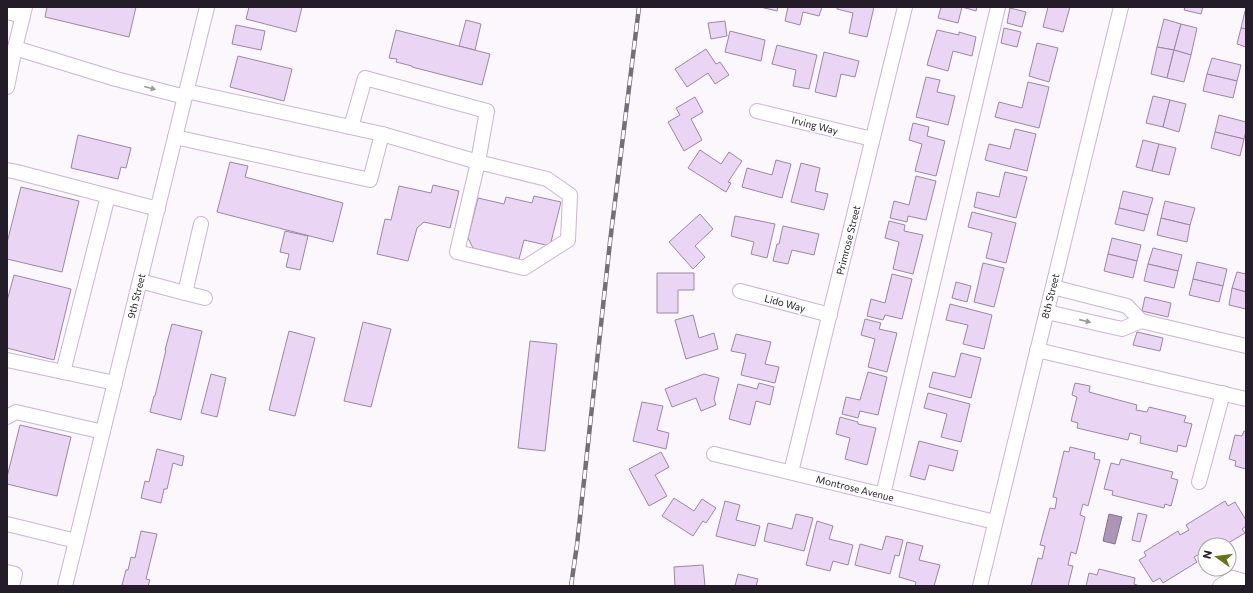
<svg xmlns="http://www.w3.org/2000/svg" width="1253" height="593" viewBox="0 0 1253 593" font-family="Commissioner,sans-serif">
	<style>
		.water { fill: #ac95b7; stroke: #83718c }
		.building { fill: #ead5f5; stroke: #9b87a4 }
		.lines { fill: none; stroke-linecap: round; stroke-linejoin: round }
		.minor-casing { stroke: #cab5d4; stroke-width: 16 }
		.minor { stroke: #fff; stroke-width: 14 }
		.rail-casing { stroke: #746e78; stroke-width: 4.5 }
		.rail { stroke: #fff; stroke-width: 3; stroke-dasharray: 9; stroke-linecap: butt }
		.oneway { fill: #9c999e }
		.labels { text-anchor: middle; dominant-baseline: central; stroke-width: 3.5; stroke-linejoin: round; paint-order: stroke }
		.street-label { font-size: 10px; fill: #241c28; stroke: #fff }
	</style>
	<rect width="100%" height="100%" fill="#fbf7fd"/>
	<polygon class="water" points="1109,514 1122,517 1115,544 1103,541"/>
	<g class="building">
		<polygon points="47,7 136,7 129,37 45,17"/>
		<polygon points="249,7 302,7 296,32 246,19"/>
		<polygon points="760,7 778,7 777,11"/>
		<polygon points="788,7 822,7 819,16 803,12 800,25 785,21"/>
		<polygon points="837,7 874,7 867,37 849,33 853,13 837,9"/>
		<polygon points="941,7 977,7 976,11 962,7 958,23 938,18"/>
		<polygon points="1048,7 1070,7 1063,32 1043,27"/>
		<polygon points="1185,7 1203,7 1201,14 1184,10"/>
		<polygon points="1010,8 1026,12 1022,27 1007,23"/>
		<polygon points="1245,11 1246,11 1246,29 1241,28"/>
		<polygon points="1164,19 1181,24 1174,50 1157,47"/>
		<polygon points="466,20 481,24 475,50 459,46"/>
		<polygon points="725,21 727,36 711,39 708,23"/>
		<polygon points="1181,24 1197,28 1191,55 1174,50"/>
		<polygon points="236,25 265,31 261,50 232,44"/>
		<polygon points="1004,28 1021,32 1017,47 1001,43"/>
		<polygon points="1241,28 1246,29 1246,47 1237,44"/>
		<polygon points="396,30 490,54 482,85 412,67 412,66 396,62 397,59 389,58"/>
		<polygon points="937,30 959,35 959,32 976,37 972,56 953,51 948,71 927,65"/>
		<polygon points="730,31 765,40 761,61 725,52"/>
		<polygon points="1037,43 1058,48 1049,82 1029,76"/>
		<polygon points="777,45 817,55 809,89 793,86 796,70 772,64"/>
		<polygon points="1157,47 1174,50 1167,78 1151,74"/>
		<polygon points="706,49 716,64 720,62 729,75 715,84 708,73 687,87 675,69"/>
		<polygon points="1174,50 1191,55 1184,82 1167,78"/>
		<polygon points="824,52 859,61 855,77 841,74 836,97 815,92"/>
		<polygon points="238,56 292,69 284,101 230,87"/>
		<polygon points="1212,58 1241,65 1237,81 1207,74"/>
		<polygon points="1207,74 1237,81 1233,98 1203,91"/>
		<polygon points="926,77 940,80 937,92 955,96 948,125 916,117"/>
		<polygon points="1028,82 1049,87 1039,128 995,117 999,102 1022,108"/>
		<polygon points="1153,96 1170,100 1163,127 1146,123"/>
		<polygon points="695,97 703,112 691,119 702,140 684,151 668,122 680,115 676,108"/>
		<polygon points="1170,100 1186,104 1179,132 1163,127"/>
		<polygon points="1219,115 1246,122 1246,131 1244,139 1215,132"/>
		<polygon points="913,123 929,127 927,136 945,141 936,176 915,171 922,144 909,140"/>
		<polygon points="1015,129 1036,134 1027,171 985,160 989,144 1010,149"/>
		<polygon points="1215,132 1244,139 1240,156 1211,148"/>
		<polygon points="78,135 131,148 126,168 121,167 118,179 71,168"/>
		<polygon points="1143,140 1159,144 1152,171 1136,167"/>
		<polygon points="1159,144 1176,148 1169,175 1152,171"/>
		<polygon points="700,150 721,164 729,152 742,161 728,182 731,183 726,192 688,168"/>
		<polygon points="776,160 791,164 782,198 742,187 747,168 772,175"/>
		<polygon points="230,162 248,166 245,177 343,203 333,242 217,212"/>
		<polygon points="801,163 820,168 815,191 828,194 824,210 791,202"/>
		<polygon points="1005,172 1027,177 1016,218 974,207 977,192 999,197"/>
		<polygon points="916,176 936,181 926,220 908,216 907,222 890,218 894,201 909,205"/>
		<polygon points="433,185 459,191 450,228 424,222 417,228 408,261 377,254 385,219 391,220 399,186 431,193"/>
		<polygon points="21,187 79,201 62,272 7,259 7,243"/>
		<polygon points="1123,191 1153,198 1148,215 1119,208"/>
		<polygon points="534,196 561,202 550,246 524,240 519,259 473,248 468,238 478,198 504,204 506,197 532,203"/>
		<polygon points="1165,201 1195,208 1190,225 1161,218"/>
		<polygon points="1119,208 1148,215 1144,231 1115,224"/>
		<polygon points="972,212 1016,223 1006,263 986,258 992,233 968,227"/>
		<polygon points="700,214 713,229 695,246 705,257 693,269 669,242"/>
		<polygon points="735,216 775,224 767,258 751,254 754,242 731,236"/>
		<polygon points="1161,218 1190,225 1187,242 1157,235"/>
		<polygon points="889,221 905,225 904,231 923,235 913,274 893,269 899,242 885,238"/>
		<polygon points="783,226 819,234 814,255 792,250 788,264 773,261 777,244 779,244"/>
		<polygon points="285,231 308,236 300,270 286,267 289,254 280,252"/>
		<polygon points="1112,238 1141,245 1137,261 1108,254"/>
		<polygon points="1153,248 1182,255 1178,271 1148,264"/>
		<polygon points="1108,254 1137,261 1133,278 1104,271"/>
		<polygon points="1197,262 1227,269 1223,286 1193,279"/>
		<polygon points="983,263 1004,268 994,307 974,302"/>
		<polygon points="1148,264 1178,271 1174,288 1144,281"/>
		<polygon points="1237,272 1246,274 1246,292 1232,288"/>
		<polygon points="657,273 694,273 694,290 678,290 678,313 657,313"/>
		<polygon points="892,274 912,279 902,319 885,315 883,320 867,316 871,299 885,303"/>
		<polygon points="14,275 71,289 54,360 7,348 7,301"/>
		<polygon points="1193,279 1223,286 1219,302 1189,295"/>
		<polygon points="956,282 971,286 967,302 952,298"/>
		<polygon points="1232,288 1246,292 1246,309 1229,305"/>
		<polygon points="1145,297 1171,303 1168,317 1142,311"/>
		<polygon points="950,304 992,315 984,349 963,344 968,325 946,320"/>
		<polygon points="693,315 699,338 714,333 718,349 686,359 675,320"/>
		<polygon points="865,319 881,323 879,329 897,333 887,372 868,367 875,339 861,335"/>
		<polygon points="363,322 391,329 371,407 344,401"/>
		<polygon points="172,324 202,331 181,420 150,412 154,396 155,396 166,350 165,350"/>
		<polygon points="289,331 315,338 295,416 269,410"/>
		<polygon points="1137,332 1163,338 1160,351 1133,345"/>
		<polygon points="736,334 771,342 765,364 779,367 775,383 741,375 746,354 731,351"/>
		<polygon points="530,341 557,344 545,451 518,448"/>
		<polygon points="961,353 981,358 971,398 929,387 933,372 955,377"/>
		<polygon points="868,372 887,377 878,415 860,411 858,418 842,414 846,397 860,400"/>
		<polygon points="211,374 226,378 217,417 201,413"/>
		<polygon points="704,374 719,378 714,399 716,405 701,411 696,398 672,407 665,389"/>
		<polygon points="759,383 774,387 770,405 756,401 750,425 729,419 738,384 757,389"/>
		<polygon points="1075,383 1090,386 1089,392 1137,405 1136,410 1147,412 1149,407 1186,416 1184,422 1192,424 1186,447 1178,445 1177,452 1140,443 1141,436 1130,433 1128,440 1077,428 1078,423 1071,421 1077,397 1072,395"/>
		<polygon points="928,393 970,404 961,442 941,437 947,414 924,408"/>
		<polygon points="642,402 663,406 657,430 669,433 666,449 633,441"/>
		<polygon points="840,417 858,422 858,424 876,428 867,465 845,459 850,438 836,434"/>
		<polygon points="20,425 71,437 57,496 7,484 7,477"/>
		<polygon points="1244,431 1246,431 1246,469 1235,466 1236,461 1229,459 1235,435 1242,436"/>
		<polygon points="919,441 958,451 953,471 929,465 925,480 910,476"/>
		<polygon points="1070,447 1095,453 1094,459 1100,460 1088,506 1083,504 1080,515 1085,517 1076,554 1071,552 1068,565 1073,566 1068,586 1031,586 1038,558 1042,559 1045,546 1040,545 1050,508 1055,509 1057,498 1053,497 1064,451 1069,452"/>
		<polygon points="157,449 184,456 182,466 173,463 167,489 164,489 161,503 141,498 145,481 149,482"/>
		<polygon points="661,452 669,467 655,475 667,496 649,506 629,469"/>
		<polygon points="1121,459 1173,472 1171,478 1178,480 1171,506 1165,504 1164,508 1112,495 1113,491 1104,489 1111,463 1119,465"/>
		<polygon points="674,498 694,511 702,499 716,508 706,523 703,521 693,536 662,516"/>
		<polygon points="725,501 740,505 736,520 760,526 755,546 716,536"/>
		<polygon points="1225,501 1228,506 1235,502 1246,520 1246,526 1242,529 1245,533 1225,545 1205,545 1205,556 1203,552 1194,557 1197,562 1163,583 1160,578 1153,582 1139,560 1146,556 1144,552 1178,531 1180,535 1189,530 1186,525"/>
		<polygon points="1138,513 1147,515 1140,542 1132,540"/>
		<polygon points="796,514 813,518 804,551 764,541 768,523 792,529"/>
		<polygon points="817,521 833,526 829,539 853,545 848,565 833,561 830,571 806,565"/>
		<polygon points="141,531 157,534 146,579 150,580 148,586 127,586 122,585 126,570 128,570 131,557 135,558"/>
		<polygon points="886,536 903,540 899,556 895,555 890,574 855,565 860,544 882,550"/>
		<polygon points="907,542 923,546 919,560 940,565 934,586 915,586 916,582 899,577"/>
		<polygon points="703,565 705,586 675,586 674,567"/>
		<polygon points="1099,569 1135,578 1134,584 1140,586 1086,586 1089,573 1097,575"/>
		<polygon points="738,574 758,579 756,586 735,586"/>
	</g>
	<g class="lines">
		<defs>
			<g id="minor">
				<polyline points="25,7 15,48 116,79 185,97"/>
				<polyline points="7,12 23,16"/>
				<polyline points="7,87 15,48"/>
				<polyline points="757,111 872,139"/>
				<polyline points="351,127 365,78 487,111 478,162 457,252 524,268 568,240 570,195 547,179 478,162 382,134"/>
				<polyline points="175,137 370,180 382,134 186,91"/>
				<polyline points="7,170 17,172 158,209"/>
				<polyline points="140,281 185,293 201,224"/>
				<polyline points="1053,287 1127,306 1141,321 1246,346"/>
				<polyline points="740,291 830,315"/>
				<polyline points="185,293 205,298"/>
				<polyline points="1047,312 1122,329 1141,321"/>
				<polyline points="1037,350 1246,399"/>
				<polyline points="7,360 115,383"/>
				<polyline points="63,372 108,196"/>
				<polyline points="7,417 16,412 103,432"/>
				<polyline points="714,454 995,522"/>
				<polyline points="791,472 905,7"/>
				<polyline points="1199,482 1223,393"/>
				<polyline points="883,495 998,7"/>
				<polyline points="7,524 76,541"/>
				<polyline points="7,572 15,574 12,586"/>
				<polyline points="65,586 207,7"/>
				<polyline points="980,586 1121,7"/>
				<polyline points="1220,586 1233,578 1246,582"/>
			</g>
		</defs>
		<use href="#minor" class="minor-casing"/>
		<use href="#minor" class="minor"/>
		<defs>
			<polyline id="rail" points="571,586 577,545 610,242 639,7"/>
		</defs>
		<use href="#rail" class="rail-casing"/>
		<use href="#rail" class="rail"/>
	</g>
	<defs><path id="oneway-solid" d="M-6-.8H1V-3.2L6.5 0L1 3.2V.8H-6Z"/></defs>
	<g class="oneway">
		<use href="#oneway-solid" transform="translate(150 88) rotate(15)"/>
		<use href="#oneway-solid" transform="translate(1085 321) rotate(13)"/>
	</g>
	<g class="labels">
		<g class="street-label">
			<text transform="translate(815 125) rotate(14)">Irving Way</text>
			<text transform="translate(848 240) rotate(-76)">Primrose Street</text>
			<text transform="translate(136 296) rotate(-76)">9th Street</text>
			<text transform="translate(1050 296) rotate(-76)">8th Street</text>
			<text transform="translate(785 303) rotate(15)">Lido Way</text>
			<text transform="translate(855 488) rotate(14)">Montrose Avenue</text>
		</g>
	</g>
	<rect width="1253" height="593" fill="none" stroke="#241c28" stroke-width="16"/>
	<g transform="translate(1217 557) rotate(284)"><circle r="19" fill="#ffffff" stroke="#a7a4a9"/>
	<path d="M0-3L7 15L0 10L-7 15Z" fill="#6a721b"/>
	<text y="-6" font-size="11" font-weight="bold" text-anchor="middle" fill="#241c28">N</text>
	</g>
</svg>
